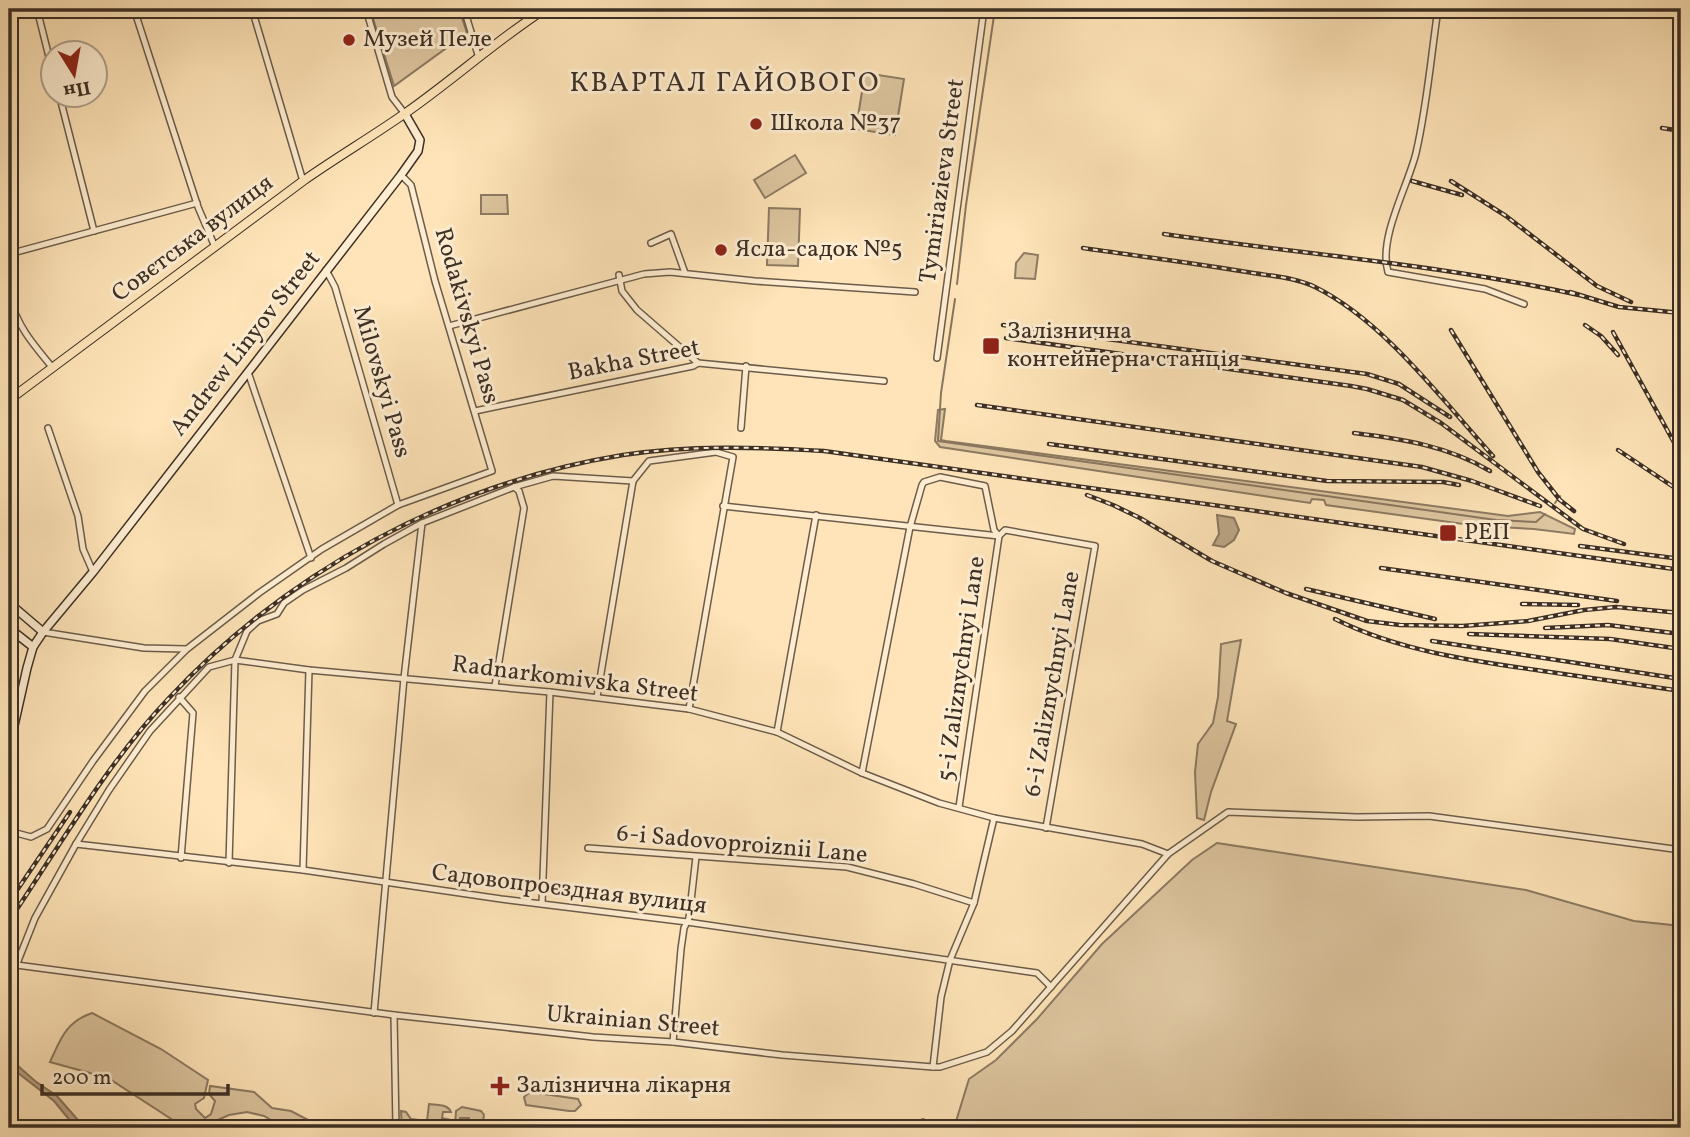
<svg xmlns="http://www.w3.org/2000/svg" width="1690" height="1137" viewBox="0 0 1690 1137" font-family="Vollkorn,serif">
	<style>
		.green { fill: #ddc59f; stroke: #8c7a62; stroke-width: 2 }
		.water { fill: #bca686; stroke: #89765f; stroke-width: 2 }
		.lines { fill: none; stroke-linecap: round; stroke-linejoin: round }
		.stream { stroke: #89765f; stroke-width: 2 }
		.street-casing { stroke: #6c5c4a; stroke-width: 8 }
		.secondary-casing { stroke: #3c2f25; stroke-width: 10 }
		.primary-casing { stroke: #3c2f25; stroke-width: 10 }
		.street { stroke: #feedd1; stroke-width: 5 }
		.secondary { stroke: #feedd1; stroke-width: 7 }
		.primary { stroke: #fee4b8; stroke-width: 8 }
		.rail-casing { stroke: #3c2f25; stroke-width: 4.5 }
		.rail { stroke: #feedd1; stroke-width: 2; stroke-dasharray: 5; stroke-linecap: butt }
		.poi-dot { fill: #8f2418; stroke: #feedd1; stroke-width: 2.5 }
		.labels { text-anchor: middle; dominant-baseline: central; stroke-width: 6; stroke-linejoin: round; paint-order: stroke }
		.poi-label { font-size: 24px; fill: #3c2f25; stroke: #feedd1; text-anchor: start }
		.street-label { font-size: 24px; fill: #3c2f25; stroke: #feedd1 }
		.quarter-label { font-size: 28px; letter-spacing: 2px; fill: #3c2f25; stroke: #feedd1 }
	</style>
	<rect width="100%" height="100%" fill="#fee4b8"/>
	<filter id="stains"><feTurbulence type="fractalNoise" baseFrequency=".00286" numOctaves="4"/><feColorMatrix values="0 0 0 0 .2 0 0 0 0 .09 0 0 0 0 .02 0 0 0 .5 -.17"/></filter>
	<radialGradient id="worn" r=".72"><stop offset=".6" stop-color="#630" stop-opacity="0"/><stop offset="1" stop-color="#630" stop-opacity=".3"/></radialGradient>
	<g class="green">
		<polygon points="370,9 459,9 467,33 394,86"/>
		<polygon points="865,73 904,79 895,135 856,129"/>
		<polygon points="795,155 806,173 765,198 754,180"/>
		<polygon points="481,195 507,195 508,214 481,214"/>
		<polygon points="769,208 800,209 798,266 767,265"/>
		<polygon points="1024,253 1038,255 1035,279 1015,278 1016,263"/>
		<polygon points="945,409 941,440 946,441 1508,516 1540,512 1575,529 1574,534 1534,529 1478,526 1326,505 1324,500 1312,499 1310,503 940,447 935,441 938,410"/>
		<polygon points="1241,640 1227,721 1236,724 1211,792 1204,820 1197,818 1195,772 1198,744 1213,723 1218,697 1221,644"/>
		<polygon points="1217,843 1526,890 1634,921 1681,926 1681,1128 954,1128 969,1079 996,1060 1037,1019 1102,944 1192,860"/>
		<path d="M92 1013 161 1049 208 1080 204 1098 195 1104 196 1109 205 1118 211 1114 215 1101 209 1094 210 1086 254 1092 272 1108 291 1111 310 1121H320L326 1128H284L264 1116 247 1112 229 1115 204 1126 179 1124 108 1078 50 1062C61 1038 66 1022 92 1013Z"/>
		<polygon points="530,1092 578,1099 581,1105 575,1111 569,1111 526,1105 524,1097"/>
		<path d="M429 1104C437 1105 448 1104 451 1112H443L442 1118 451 1120 450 1128H402L401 1111 406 1112 411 1119 427 1121Z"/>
		<polygon points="462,1107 481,1111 484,1115 482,1128 469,1128 469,1118 460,1118 459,1126 455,1126 456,1111"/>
	</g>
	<g class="water">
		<polygon points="1217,515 1234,518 1239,530 1234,540 1224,547 1213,545 1219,534"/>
		<polygon points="9,1058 35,1081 57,1096 85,1128 76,1128 54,1101 9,1066"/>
		<path d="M923 1119 942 1128H850C874 1119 900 1130 923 1119Z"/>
	</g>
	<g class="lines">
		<g class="stream">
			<polyline points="957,284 966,205 995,9"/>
			<polyline points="955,299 941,393 938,441 1496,520 1536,522 1545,514"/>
			<polyline points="1555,503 1560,496"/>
		</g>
		<defs>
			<g id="street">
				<polyline points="37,9 52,69"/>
				<polyline points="134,9 198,207 215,247"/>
				<polyline points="252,9 303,181"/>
				<polyline points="366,9 392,97 405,114"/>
				<polyline points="464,9 479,58"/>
				<path d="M1438 9C1431 56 1427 106 1416 153 1408 186 1378 238 1388 272L1485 289 1524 304"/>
				<polyline points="59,94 94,231"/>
				<polyline points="651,243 671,234 685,273"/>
				<polyline points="9,254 197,203"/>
				<polyline points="326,270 335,287 398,505"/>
				<polyline points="619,275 622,291 637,310 698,363"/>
				<path d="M9 296C18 327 32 343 52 367"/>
				<polyline points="449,326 644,274 670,272 755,281 915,292"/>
				<polyline points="937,358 984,9"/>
				<polyline points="248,372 311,558"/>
				<polyline points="475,411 693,366 698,363 884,381"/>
				<polyline points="48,428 78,516 83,549 93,572"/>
				<polyline points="741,428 746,366"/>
				<polyline points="723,506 999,536 1005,530 1095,546 1046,828"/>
				<polyline points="43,632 144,648 186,649"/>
				<polyline points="495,686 524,508 519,491 514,487"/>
				<polyline points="179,697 193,713 181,858"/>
				<polyline points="597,697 633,481"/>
				<polyline points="777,732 816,515"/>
				<polyline points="862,773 910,527 922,485 924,482 940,477 985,486 994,530 999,536 959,807"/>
				<polyline points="9,831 31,837 47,829 93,761 145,691 187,649 259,593 322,549 398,505 492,471 435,281 411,185 401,175"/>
				<polyline points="76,844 303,870 501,899 687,922 1037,973 1051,987"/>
				<polyline points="588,848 847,867 914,884 974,903"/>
				<polyline points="229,863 235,660 247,631 258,621 277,614 284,603 303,590 346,568 384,544 422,523 514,487 553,476 633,481 649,461 716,452 733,457 689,709"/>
				<polyline points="303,870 309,670"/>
				<polyline points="542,904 550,692"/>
				<polyline points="9,964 394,1015 593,1037 673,1042 782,1055 933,1067 940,1067 987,1052 1012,1031 1168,854 1228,812 1357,817 1429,816 1681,850"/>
				<polyline points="16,966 35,918 76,844 109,790 150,731 209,667 235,660 309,670 550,692 689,709 777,732 862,773 939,803 994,818 1142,844 1168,854"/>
				<polyline points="374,1013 404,678 422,523"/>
				<polyline points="394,1015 396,1128"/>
				<polyline points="673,1042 681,949 684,928 689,918 696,857"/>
				<polyline points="933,1067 941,997 950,960 974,903 994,818"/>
			</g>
			<g id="secondary">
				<polyline points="9,603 43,632"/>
				<polyline points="9,628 33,647"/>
				<polyline points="9,748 27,668 33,647 43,632 93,572 401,175 418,151 420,140 405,114"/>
			</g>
			<path id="primary" d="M9 400 303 181C337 157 373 136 407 112 454 79 497 40 545 9"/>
		</defs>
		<use href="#street" class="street-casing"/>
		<use href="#secondary" class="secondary-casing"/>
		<use href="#primary" class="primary-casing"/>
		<use href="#street" class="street"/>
		<use href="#secondary" class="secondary"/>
		<use href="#primary" class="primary"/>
		<defs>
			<g id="rail">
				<polyline points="1662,128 1681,131"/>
				<polyline points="1412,181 1462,195"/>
				<polyline points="1451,181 1506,216 1597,286 1631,302"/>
				<path d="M1164 234C1302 254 1443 265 1579 295"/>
				<path d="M1083 248C1138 256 1193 263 1247 272 1270 276 1295 277 1315 287 1384 321 1442 400 1493 456"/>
				<polyline points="1570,292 1619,307 1681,313"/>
				<polyline points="1003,325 1367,374 1399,384 1450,417"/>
				<polyline points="1585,325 1601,336 1618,355"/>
				<polyline points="1451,330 1538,472 1560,500 1574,511"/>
				<polyline points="1613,332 1681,455"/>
				<polyline points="1006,338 1351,386 1367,389 1403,400 1441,423 1583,529 1624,544"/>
				<polyline points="977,405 1422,467 1472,481 1540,506"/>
				<path d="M1354 433C1402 439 1448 446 1490 471"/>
				<polyline points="1049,444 1327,481 1443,482 1459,485"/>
				<polyline points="1618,450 1681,492"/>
				<polyline points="1087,495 1113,505 1140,518 1212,561 1286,593 1367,621 1400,625 1462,626 1528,621 1584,610 1616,607 1681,613"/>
				<polyline points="1580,546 1681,559"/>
				<polyline points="1381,568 1617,601"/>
				<polyline points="1306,589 1435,619"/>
				<polyline points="1522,604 1578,605"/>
				<path d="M1335 619C1399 651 1473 661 1543 671 1589 678 1635 684 1681 691"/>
				<polyline points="1545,628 1608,625 1681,634"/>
				<polyline points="1469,634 1610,639 1681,649"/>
				<polyline points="1432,641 1681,679"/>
				<polyline points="9,902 70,812"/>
				<path d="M9 921C59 847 107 763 169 698 288 571 450 483 623 455 689 445 758 447 824 451L1681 570"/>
			</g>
		</defs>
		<use href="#rail" class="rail-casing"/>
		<use href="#rail" class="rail"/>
	</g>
	<g class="poi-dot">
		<circle cx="349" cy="40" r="7"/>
		<circle cx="756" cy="124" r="7"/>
		<circle cx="721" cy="250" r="7"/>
		<rect x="982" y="337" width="18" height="18" rx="3.5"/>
		<rect x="1439" y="524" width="18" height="18" rx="3.5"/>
		<path d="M496.5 1075.5h7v7h7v7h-7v7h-7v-7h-7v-7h7z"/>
	</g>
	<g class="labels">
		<g class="poi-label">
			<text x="363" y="40">Музей Пеле</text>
			<text x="770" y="124">Школа №37</text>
			<text x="735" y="250">Ясла-садок №5</text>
			<text x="1007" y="332">Залізнична<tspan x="1007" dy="28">контейнерна станція</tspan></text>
			<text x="1464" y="533">РЕП</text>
			<text x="516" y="1086">Залізнична лікарня</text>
		</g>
		<g class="street-label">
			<text transform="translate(943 181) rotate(-82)">Tymiriazieva Street</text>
			<text transform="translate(193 239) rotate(-37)">Совєтська вулиця</text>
			<text transform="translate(466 316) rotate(74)">Rodakivskyi Pass</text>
			<text transform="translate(246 344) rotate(-52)">Andrew Linyov Street</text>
			<text transform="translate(634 361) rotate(-11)">Bakha Street</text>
			<text transform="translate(381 382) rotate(74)">Milovskyi Pass</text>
			<text transform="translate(962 669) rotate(-82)">5-i Zaliznychnyi Lane</text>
			<text transform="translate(575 680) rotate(7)">Radnarkomivska Street</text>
			<text transform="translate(1053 684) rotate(-80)">6-i Zaliznychnyi Lane</text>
			<text transform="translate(742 845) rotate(5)">6-i Sadovoproiznii Lane</text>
			<text transform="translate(569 890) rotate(7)">Садовопроєздная вулиця</text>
			<text transform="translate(633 1022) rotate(5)">Ukrainian Street</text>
		</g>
		<g class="quarter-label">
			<text x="725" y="83">КВАРТАЛ ГАЙОВОГО</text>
		</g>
	</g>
	<rect width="1690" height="1137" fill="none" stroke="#fee4b8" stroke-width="35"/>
	<rect x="10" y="10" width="1669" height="1116" fill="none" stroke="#3c2f25" stroke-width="3.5"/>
	<rect x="18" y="18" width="1655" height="1102" fill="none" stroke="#3c2f25" stroke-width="2"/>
	<g transform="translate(74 74) rotate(169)"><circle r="33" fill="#feedd1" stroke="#b0a18c" stroke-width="2"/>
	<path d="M0-5L12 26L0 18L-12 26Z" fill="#8f2418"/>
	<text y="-10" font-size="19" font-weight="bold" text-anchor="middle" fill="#3c2f25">Пн</text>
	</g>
	<path d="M42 1084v10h186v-10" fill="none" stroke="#3c2f25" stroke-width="3.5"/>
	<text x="52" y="1084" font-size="21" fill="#3c2f25" stroke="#feedd1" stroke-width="5" paint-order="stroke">200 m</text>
	<rect width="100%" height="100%" filter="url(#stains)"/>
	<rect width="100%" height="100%" fill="url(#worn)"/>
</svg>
